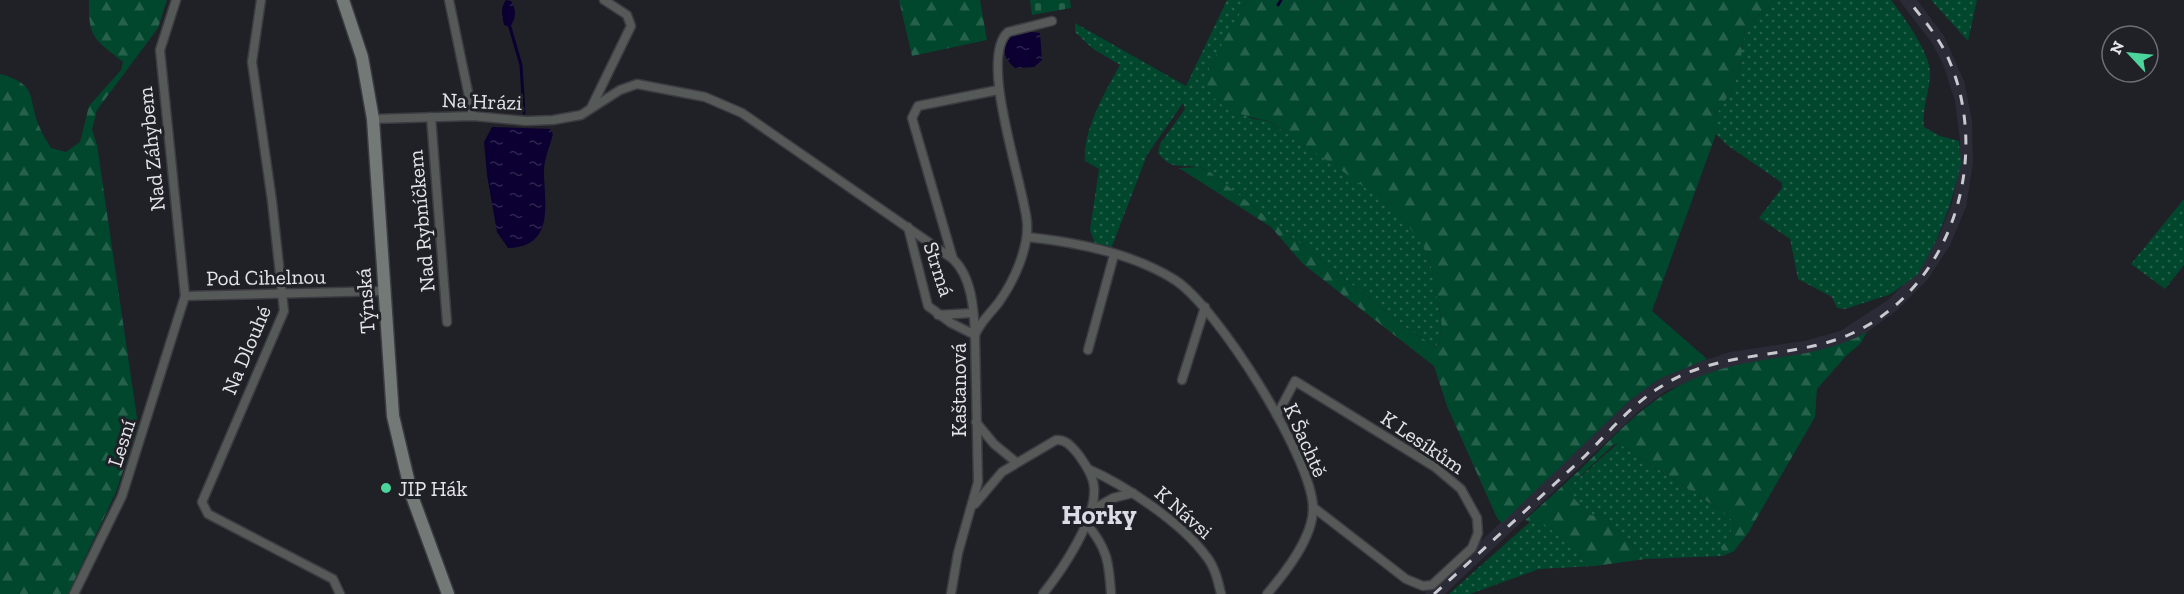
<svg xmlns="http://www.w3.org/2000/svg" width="2184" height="594" viewBox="0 0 2184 594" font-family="'Zilla Slab',serif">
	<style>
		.built { fill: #2a2b37 }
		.grass { fill: url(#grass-dots) }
		.forest { fill: url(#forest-firs) }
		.cemetery { fill: url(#cemetery-stones) }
		.water { fill: url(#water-ripples) }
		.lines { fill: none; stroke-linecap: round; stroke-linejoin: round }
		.stream { stroke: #0b0031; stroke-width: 3 }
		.minor-casing { stroke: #3b3b42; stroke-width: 11 }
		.secondary-casing { stroke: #3b3b42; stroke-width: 15 }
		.minor { stroke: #555957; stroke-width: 8 }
		.secondary { stroke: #737976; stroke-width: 12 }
		.rail { stroke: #c9c9cf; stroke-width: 3; stroke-dasharray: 10 10; stroke-linecap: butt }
		.poi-dot { fill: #4bd49b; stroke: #202027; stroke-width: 2 }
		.labels { text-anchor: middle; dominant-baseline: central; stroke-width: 6; stroke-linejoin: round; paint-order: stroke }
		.street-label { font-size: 21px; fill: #e4e4e9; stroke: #202027 }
		.poi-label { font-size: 21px; fill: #e4e4e9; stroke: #202027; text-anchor: start }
		.district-label { font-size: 27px; font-weight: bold; fill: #dbdce6; stroke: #202027 }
	</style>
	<defs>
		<pattern id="grass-dots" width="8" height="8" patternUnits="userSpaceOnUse" patternTransform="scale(1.5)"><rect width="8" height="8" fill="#01472e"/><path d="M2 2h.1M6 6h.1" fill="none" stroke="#26614c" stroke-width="1.8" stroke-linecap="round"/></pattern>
		<pattern id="forest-firs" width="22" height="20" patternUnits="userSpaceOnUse" patternTransform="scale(1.5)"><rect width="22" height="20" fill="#01472e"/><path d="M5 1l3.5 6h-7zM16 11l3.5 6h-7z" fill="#26614c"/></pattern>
		<pattern id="cemetery-stones" width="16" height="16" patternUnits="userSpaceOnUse" patternTransform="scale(1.5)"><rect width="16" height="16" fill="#01472e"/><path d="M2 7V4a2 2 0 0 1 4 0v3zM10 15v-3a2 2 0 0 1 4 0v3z" fill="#26614c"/></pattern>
		<pattern id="water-ripples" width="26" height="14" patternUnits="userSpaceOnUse" patternTransform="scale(1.5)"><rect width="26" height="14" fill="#0b0031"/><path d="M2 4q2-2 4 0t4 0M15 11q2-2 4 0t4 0" fill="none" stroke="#2e254f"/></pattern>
	</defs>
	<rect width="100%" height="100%" fill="#202027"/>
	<polygon class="built" points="1899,0 1917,0 1944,36 1964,81 1972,120 1973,163 1966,207 1950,245 1928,279 1896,311 1867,332 1845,343 1808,355 1712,372 1666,391 1639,411 1445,594 1425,594 1630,400 1659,379 1687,366 1730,352 1804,341 1840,331 1888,300 1917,271 1938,238 1952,203 1960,162 1960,141 1955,101 1943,64 1932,43"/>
	<g class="grass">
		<path d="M1227 0H1248L1209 69 1221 104 1253 119 1268 121C1313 152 1401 202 1425 249 1432 263 1434 283 1437 298 1441 314 1445 332 1436 347L1408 329 1210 172C1206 170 1201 167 1197 167 1178 164 1173 171 1158 153L1160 144 1185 109 1183 103 1147 155 1111 249 1095 244 1090 230 1099 169 1085 161C1082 132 1106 90 1120 65L1092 48 1075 32V23L1186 86Z"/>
		<path d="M1775 0H1891C1903 16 1932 55 1930 75 1929 94 1922 108 1924 127L1940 136 1959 141 1961 164 1950 205 1937 239 1918 274 1891 294 1845 309 1837 308 1832 297 1798 279 1790 239 1759 218 1782 188V183L1727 145 1716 134V115L1733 88 1740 66 1745 28Z"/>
		<polygon points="1931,0 1977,0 1968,41"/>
		<polygon points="2184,199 2184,265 2165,289 2131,264"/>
		<polygon points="1618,443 1722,511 1734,522 1729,537 1721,547 1723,556 1645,559 1604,516 1589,515 1570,495 1570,486"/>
		<polygon points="1539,519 1595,566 1539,569 1470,594 1449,594 1530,522"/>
	</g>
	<g class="forest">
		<path d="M89 0H167L158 28 97 110 92 130 97 145 138 425 116 492 68 594H0V74C39 85 27 96 39 126 42 134 47 141 51 148L66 152 80 142 89 106 121 70 123 62C94 39 88 38 89 0Z"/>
		<polygon points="899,0 980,0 987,40 912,56"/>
		<path d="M1248 0H1775L1745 28 1740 66 1733 88 1716 115V134L1652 311 1707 359 1659 379 1630 400 1502 523 1497 518 1447 406 1434 366 1303 264 1271 227 1179 168 1199 167 1210 172 1408 329 1436 347C1445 332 1441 314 1437 298 1433 283 1432 262 1425 249 1400 202 1313 153 1269 121 1249 118 1211 108 1207 84 1204 67 1239 17 1248 0Z"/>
		<path d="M1867 332 1860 344 1846 356 1817 389 1815 417 1748 533 1734 551 1723 556 1721 547 1729 537 1734 522 1722 511 1618 443 1613 445 1570 486 1571 495 1589 515 1604 516 1645 559 1595 566 1539 520 1530 522 1525 520C1548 499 1571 479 1592 458 1630 420 1657 391 1709 373 1762 354 1815 361 1867 332Z"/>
	</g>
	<polygon class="cemetery" points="1030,0 1070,0 1071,8 1032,15"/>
	<g class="water">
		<path d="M506 0 511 1C517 11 516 18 510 27L504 25C502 15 500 8 506 0Z"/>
		<path d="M1018 30 1040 33 1042 60 1034 67 1015 68C1002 57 1002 47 1010 34Z"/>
		<path d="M492 127 550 129 553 134C550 146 544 159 544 171 544 202 556 247 508 248L497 232 487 175 484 142Z"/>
	</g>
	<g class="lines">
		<g class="stream">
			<polyline points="1278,5 1281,0"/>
			<polyline points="509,24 521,65 524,113"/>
		</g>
		<defs>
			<g id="minor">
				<polyline points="261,0 252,62 272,201 284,311 202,502 208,514 333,579 340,594"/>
				<polyline points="449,0 473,116"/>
				<polyline points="591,108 631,26 627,15 604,0"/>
				<polyline points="431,117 447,322"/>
				<path d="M373 119 473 116 526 121 553 120 581 115 620 90 637 84 705 97 742 113 953 259C972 277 974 310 975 335"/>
				<polyline points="908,227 928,306 951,323 975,335"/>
				<path d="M1027 237C1075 242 1134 254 1175 280 1217 307 1311 456 1313 507 1314 537 1285 573 1267 594"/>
				<polyline points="953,259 912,118 918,106 998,90"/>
				<polyline points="185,296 384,291"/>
				<polyline points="938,315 973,313"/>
				<polyline points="1088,350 1114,255"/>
				<polyline points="1182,380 1205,307"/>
				<polyline points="1277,415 1295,381 1435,467 1461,489 1477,518 1478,533 1472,548 1432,585 1423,586 1406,579 1313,507"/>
				<polyline points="976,422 994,444 1016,462"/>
				<path d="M1088 469C1125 485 1182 523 1206 556 1215 567 1218 581 1221 594"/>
				<path d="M975 504 1002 472 1056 440C1066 439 1072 447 1078 454 1085 464 1093 475 1094 487 1097 519 1062 570 1043 594"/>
				<polyline points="1090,511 1113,498 1133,493"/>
				<path d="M1086 523C1107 548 1109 561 1111 594"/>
				<polyline points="74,594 122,496 185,296 160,50 176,0"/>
				<path d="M951 594 958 553 978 482 975 335C981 321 990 314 999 302 1014 281 1029 248 1027 222 1023 182 978 58 1008 32L1052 21"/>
			</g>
			<polyline id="secondary" points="343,0 362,57 373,119 393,416 412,496 448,594"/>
		</defs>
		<use href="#minor" class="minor-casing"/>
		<use href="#secondary" class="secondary-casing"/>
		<use href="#minor" class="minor"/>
		<use href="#secondary" class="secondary"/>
		<path class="rail" d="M1434 594C1485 548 1535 502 1585 456 1610 431 1632 404 1662 386 1716 351 1783 359 1841 338 1949 297 1993 162 1949 60 1939 37 1923 19 1908 0"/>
	</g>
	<circle class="poi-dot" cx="386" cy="488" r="6"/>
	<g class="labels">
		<g class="street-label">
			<text transform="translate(482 101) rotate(2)">Na Hrázi</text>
			<text transform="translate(151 149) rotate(-96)">Nad Záhybem</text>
			<text transform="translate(421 221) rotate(-95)">Nad Rybníčkem</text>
			<text transform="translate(939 269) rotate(72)">Strmá</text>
			<text transform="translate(266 277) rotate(-1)">Pod Cihelnou</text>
			<text transform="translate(365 301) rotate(-94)">Týnská</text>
			<text transform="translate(246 350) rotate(-67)">Na Dlouhé</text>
			<text transform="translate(958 390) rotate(-90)">Kaštanová</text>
			<text transform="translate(1306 440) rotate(66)">K Šachtě</text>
			<text transform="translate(1423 442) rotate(34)">K Lesíkům</text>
			<text transform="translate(121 443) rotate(-72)">Lesní</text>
			<text transform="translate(1184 512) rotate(41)">K Návsi</text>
		</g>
		<g class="poi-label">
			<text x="398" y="488">JIP Hák</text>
		</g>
		<g class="district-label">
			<text x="1099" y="515">Horky</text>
		</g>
	</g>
	<g transform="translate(2130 54) rotate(296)"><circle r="28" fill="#202027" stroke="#6e6e75" stroke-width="1.5"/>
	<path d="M0-4.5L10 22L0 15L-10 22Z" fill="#4bd49b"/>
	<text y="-9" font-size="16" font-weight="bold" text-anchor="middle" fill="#e4e4e9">N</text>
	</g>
</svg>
